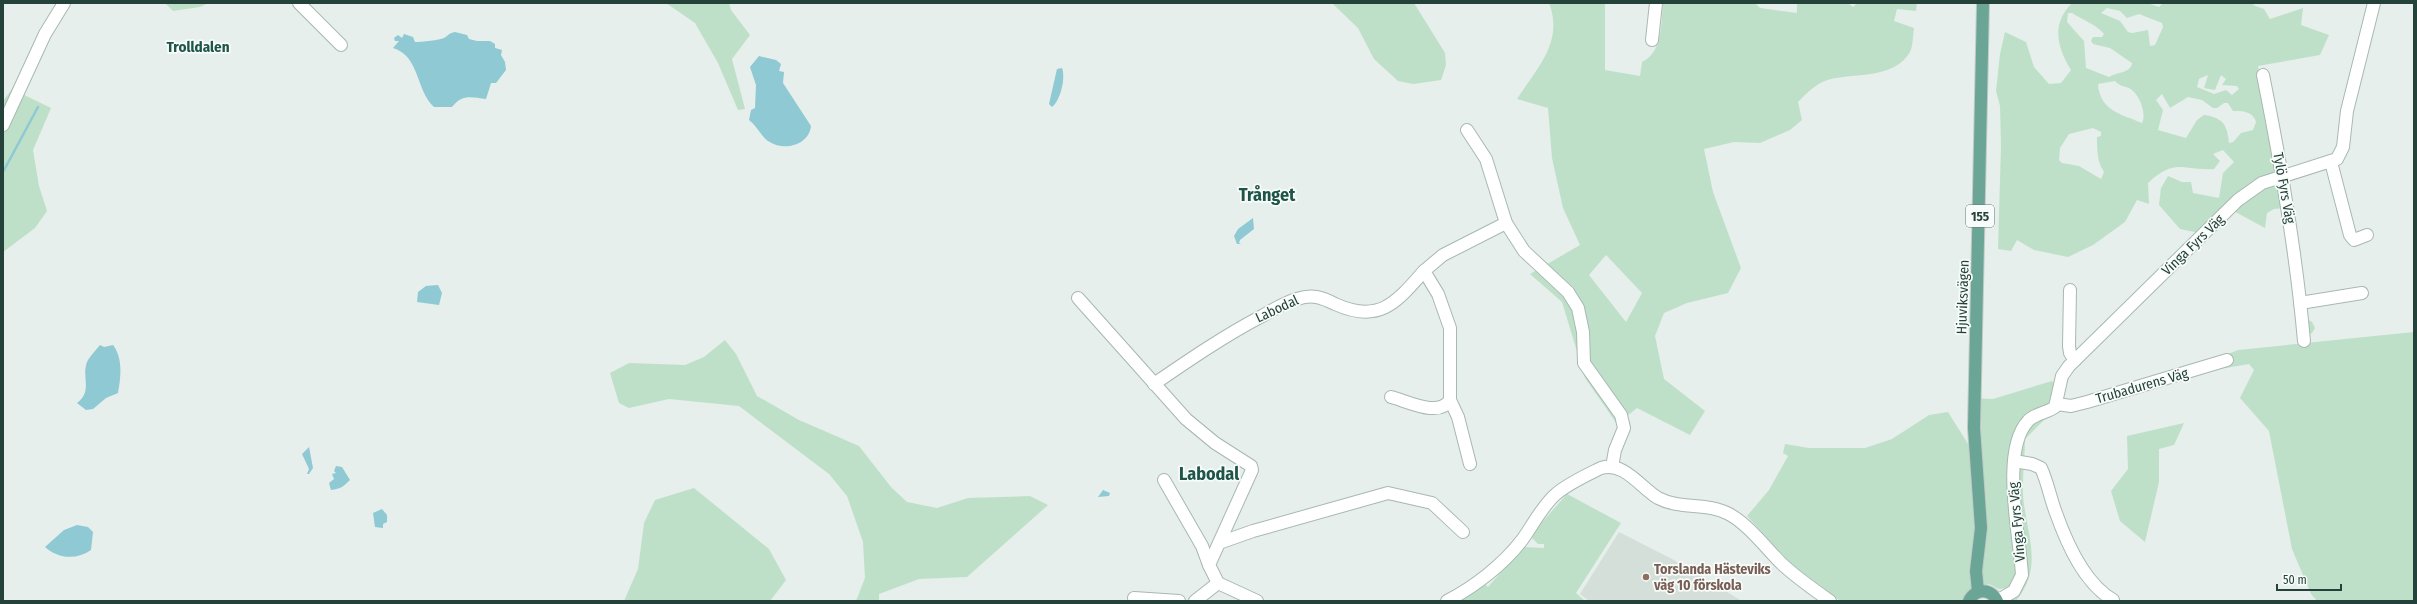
<svg xmlns="http://www.w3.org/2000/svg" width="2417" height="604" viewBox="0 0 2417 604" font-family="'Fira Sans Condensed',sans-serif">
	<style>
		.built { fill: #d4dfda }
		.green { fill: #bfe0c8; fill-rule: evenodd }
		.water { fill: #8ec9d4 }
		.lines { fill: none; stroke-linecap: round; stroke-linejoin: round }
		.stream { stroke: #8ec9d4; stroke-width: 2.5 }
		.minor-casing { stroke: #a8b8b2; stroke-width: 14 }
		.major-casing { stroke: #c2cac8; stroke-width: 14 }
		.minor { stroke: #fff; stroke-width: 12 }
		.major { stroke: #6aa596; stroke-width: 12 }
		.education-dot { fill: #8d6e63; stroke: #f7fbf9; stroke-width: 1.5 }
		.labels { text-anchor: middle; dominant-baseline: central; stroke-width: 3.5; stroke-linejoin: round; paint-order: stroke }
		.shield { fill: #f7fbf9; stroke: #637a73; stroke-width: 1 }
		.shield-label { font-size: 13px; font-weight: bold; fill: #24423a }
		.street-label { font-size: 14px; fill: #24423a; stroke: #f7fbf9 }
		.education-label { font-size: 14px; font-weight: bold; fill: #785e54; stroke: #f7fbf9; text-anchor: start }
		.neighbourhood-label { font-size: 15px; font-weight: bold; fill: #1f5548; stroke: #f7fbf9 }
		.district-label { font-size: 18px; font-weight: bold; fill: #1f5548; stroke: #f7fbf9 }
	</style>
	<rect width="100%" height="100%" fill="#e6efeb"/>
	<polygon class="built" points="1619,532 1672,559 1742,601 1589,601 1580,594"/>
	<g class="green">
		<polygon points="165,3 208,3 200,7 173,11"/>
		<polygon points="666,3 729,3 731,10 750,35 732,59 745,109 738,110 718,63 695,23"/>
		<polygon points="1332,3 1414,3 1445,53 1446,65 1441,80 1413,84 1398,81 1374,59 1358,28"/>
		<path d="M1549 3H1605V70L1640 76 1642 62C1663 52 1661 23 1663 3H1755L1760 8 1797 13V3H1848L1853 7 1857 3H1917L1916 11 1897 9 1894 21 1914 28C1913 35 1913 46 1910 52 1894 79 1857 73 1831 79 1817 82 1807 93 1798 102L1802 120 1790 130 1760 143 1734 142 1704 149 1713 192 1741 268 1728 293 1687 303 1664 313 1655 336 1664 379 1705 411 1690 435 1637 408 1617 424 1585 378 1562 302 1530 274 1580 245 1563 208 1552 158 1548 108 1517 99C1537 68 1564 42 1549 3ZM1606 255 1642 293 1626 322 1589 275Z"/>
		<path d="M2072 3H2147L2159 7 2163 3H2255L2253 5 2264 9 2270 19 2303 8 2301 25 2329 35 2320 55 2258 66 2276 174 2286 208 2274 209 2267 213 2265 228 2228 208 2199 233 2180 229 2159 205 2161 188 2168 176 2182 182H2191L2193 193 2219 198 2223 173 2234 162 2223 150 2213 154 2220 161 2214 169C2181 171 2176 157 2148 183L2149 204 2137 200 2125 222 2093 245 2068 257 2034 250 2017 240 2011 251 1998 249 2001 146 2000 106 1996 91 2000 54 2005 32 2026 42 2034 67 2049 84 2061 83 2071 70C2057 47 2051 24 2072 3ZM2107 8 2120 11 2127 18 2139 14 2162 23 2163 27 2155 45 2150 46 2148 30 2132 33 2128 32 2120 21 2101 13ZM2068 13H2072C2082 20 2096 24 2104 34L2102 37H2093L2091 41 2093 44 2110 48 2132 63C2131 73 2117 72 2109 77L2086 68 2084 41 2067 22ZM2208 75 2204 88 2215 90 2221 75 2226 79 2222 85 2237 86 2239 89 2232 95 2226 90 2214 94 2197 87 2199 79ZM2115 81C2120 86 2123 86 2129 88 2139 93 2147 113 2142 123 2121 114 2100 111 2098 84ZM2162 94 2170 108 2188 97 2202 100 2213 108H2217L2224 103H2228L2233 111C2242 111 2253 111 2256 122L2253 130 2241 133 2233 142 2229 143C2227 125 2224 118 2204 115L2197 120 2186 138 2158 130 2163 110 2156 100ZM2093 128 2101 132V136L2097 137C2097 149 2097 162 2104 172L2101 179 2079 166 2062 163 2059 160 2060 148 2069 134Z"/>
		<polygon points="12,89 51,108 33,150 39,186 47,211 35,228 3,252 3,101"/>
		<polygon points="2307,319 2312,322 2315,328 2312,333 2307,335"/>
		<polygon points="2414,332 2414,601 2317,601 2311,594 2292,549 2269,431 2240,398 2254,370 2249,364 2214,370 2210,361 2238,350"/>
		<polygon points="725,340 736,354 757,396 799,420 859,446 891,487 907,502 937,508 968,498 1030,496 1048,505 967,577 919,579 879,594 879,601 856,601 865,578 863,542 847,496 829,474 739,406 669,399 629,408 619,403 610,373 629,363 685,365 704,357"/>
		<path d="M2052 381 2065 399 2025 439C2025 460 2021 484 2024 504 2029 541 2042 569 2016 601H2010L2007 588 1999 589 1989 584 1968 593 1963 601H1840L1793 566 1747 516 1769 490 1788 456 1783 453 1785 444 1809 448H1865L1892 439 1929 415 1948 412 1970 447V398L1993 399Z"/>
		<polygon points="2184,423 2174,445 2159,449 2159,482 2145,542 2120,521 2111,491 2128,469 2127,436"/>
		<polygon points="694,488 769,549 786,580 770,601 624,601 638,569 644,523 655,500"/>
		<polygon points="1567,494 1621,523 1576,593 1585,601 1461,601 1484,583 1488,587 1523,547 1544,548 1544,544 1538,544 1532,538 1535,530"/>
	</g>
	<g class="water">
		<path d="M455 32 467 35 469 39 477 41H490L495 44V48L502 50 501 55 505 62 506 70 496 83H491L486 99C471 97 462 94 452 107H434C416 91 420 56 393 48L399 41H395L394 38 398 35 402 38 404 34 413 37 415 42C422 42 440 40 444 38 449 35 449 33 455 32Z"/>
		<path d="M759 56 776 60 781 64 779 71 784 72 783 83 811 126C809 145 784 152 768 141 761 136 757 126 749 120L751 110 755 108 756 85 750 67Z"/>
		<path d="M1062 68C1066 78 1060 101 1052 107L1049 104 1057 69Z"/>
		<polygon points="1253,218 1254,229 1240,240 1239,243 1241,244 1237,244 1234,236 1238,229"/>
		<polygon points="438,285 442,293 439,305 417,302 418,292 426,286"/>
		<path d="M100 345 104 347 113 345C123 358 121 377 118 393L106 398 93 409 86 410 77 403C94 391 80 375 88 360 91 355 96 350 100 345Z"/>
		<polygon points="309,447 313,468 309,474 307,474 309,469 302,454"/>
		<path d="M336 466 342 467 350 480C344 486 341 489 331 490L329 483 334 479 332 474 336 473 334 471Z"/>
		<polygon points="1103,490 1110,493 1109,496 1098,497"/>
		<polygon points="382,509 387,515 387,522 383,524 383,528 375,527 373,513"/>
		<path d="M77 525 88 527 93 532 91 550C77 560 58 559 45 547L64 530Z"/>
	</g>
	<g class="lines">
		<polyline class="stream" points="3,172 38,107"/>
		<defs>
			<g id="minor">
				<polyline points="299,3 341,45"/>
				<polyline points="1652,40 1656,3"/>
				<path d="M2263 75C2281 164 2296 251 2304 341"/>
				<polyline points="3,125 45,34 64,3"/>
				<polyline points="1467,130 1486,159 1506,223 1524,251 1568,292 1578,308 1583,332 1584,363 1621,415 1624,428 1615,450 1612,467"/>
				<polyline points="2331,162 2350,235 2354,240 2367,235"/>
				<polyline points="2070,290 2069,346 2070,353 2075,360"/>
				<polyline points="1078,298 1186,419 1215,443 1251,466 1252,470 1209,565 1218,583 1257,601"/>
				<polyline points="2300,303 2362,293"/>
				<path d="M1154 384C1189 360 1224 336 1262 316 1273 310 1285 302 1297 299 1312 294 1321 297 1335 304 1379 324 1396 303 1424 271"/>
				<path d="M1391 397C1407 401 1439 418 1450 400"/>
				<polyline points="2057,404 2071,406 2087,402 2227,360"/>
				<path d="M2014 461 2032 464 2041 468C2048 483 2050 498 2056 513 2067 544 2084 583 2113 600"/>
				<polyline points="1470,464 1458,417 1450,400 1450,328 1438,294 1424,271 1443,255 1506,223"/>
				<polyline points="1164,480 1202,546 1209,565"/>
				<polyline points="1219,543 1253,531 1388,493 1432,503 1463,532"/>
				<polyline points="1134,598 1179,601"/>
				<polyline points="1195,601 1218,583"/>
				<path d="M1447 601C1474 587 1503 565 1522 540 1533 525 1542 506 1556 494 1569 483 1587 475 1601 468 1624 461 1641 488 1658 498 1681 510 1707 502 1729 514 1749 525 1765 547 1782 564 1797 578 1813 589 1830 601"/>
				<path d="M1997 601 2014 591 2022 575C2020 537 2000 451 2028 421 2035 413 2047 413 2055 407L2062 376 2069 366 2238 200 2262 183 2337 159 2343 147 2347 111 2374 3"/>
			</g>
			<g id="major">
				<polyline points="1978,591 1976,571 1981,528 1974,428 1983,3"/>
				<path d="M1969 601C1975 588 1991 588 1997 601"/>
			</g>
		</defs>
		<use href="#minor" class="minor-casing"/>
		<use href="#major" class="major-casing"/>
		<use href="#minor" class="minor"/>
		<use href="#major" class="major"/>
	</g>
	<circle class="education-dot" cx="1646" cy="577" r="4"/>
	<g class="labels">
		<rect class="shield" x="1966" y="205" width="28" height="22" rx="3"/>
		<g class="shield-label">
			<text x="1980" y="216">155</text>
		</g>
		<g class="street-label">
			<text transform="translate(2284 188) rotate(80)">Tylö Fyrs Väg</text>
			<text transform="translate(2193 245) rotate(-44)">Vinga Fyrs Väg</text>
			<text transform="translate(1963 297) rotate(-88)">Hjuviksvägen</text>
			<text transform="translate(1277 309) rotate(-25)">Labodal</text>
			<text transform="translate(2142 386) rotate(-16)">Trubadurens Väg</text>
			<text transform="translate(2017 522) rotate(-95)">Vinga Fyrs Väg</text>
		</g>
		<g class="education-label">
			<text x="1654" y="569">Torslanda Hästeviks<tspan x="1654" dy="16">väg 10 förskola</tspan></text>
		</g>
		<g class="neighbourhood-label">
			<text x="198" y="47">Trolldalen</text>
		</g>
		<g class="district-label">
			<text x="1267" y="195">Trånget</text>
			<text x="1209" y="474">Labodal</text>
		</g>
	</g>
	<rect width="2417" height="604" fill="none" stroke="#24423a" stroke-width="8"/>
	<path d="M2277 584v6h64v-6" fill="none" stroke="#24423a" stroke-width="2"/>
	<text x="2283" y="584" font-size="12" fill="#24423a" stroke="#f7fbf9" stroke-width="3" paint-order="stroke">50 m</text>
</svg>
